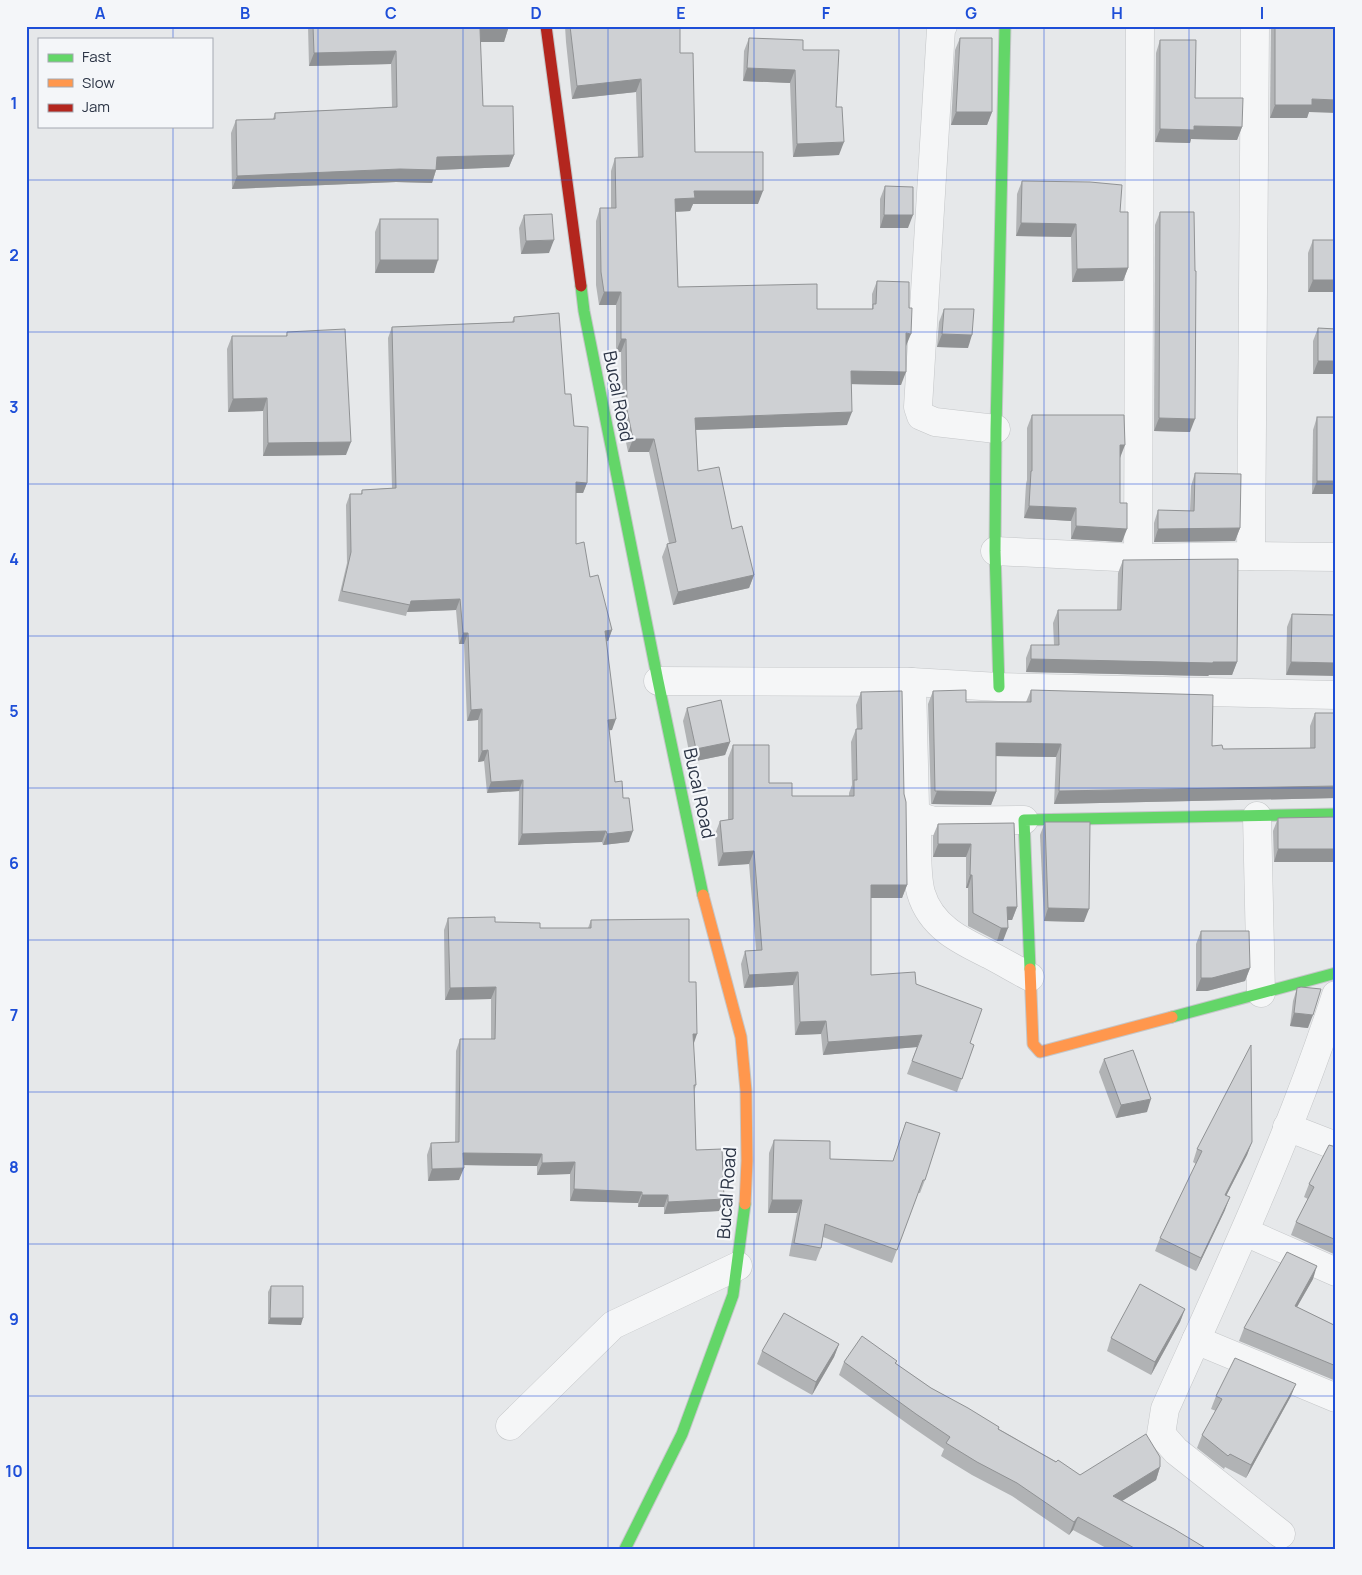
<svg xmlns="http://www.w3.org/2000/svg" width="1362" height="1575" viewBox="0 0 1362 1575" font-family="Manrope,sans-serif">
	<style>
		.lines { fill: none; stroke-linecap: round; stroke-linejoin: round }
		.street-casing { stroke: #c4c6c8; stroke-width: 29 }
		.fast-casing { stroke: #c4c6c8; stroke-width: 13 }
		.slow-casing { stroke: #c4c6c8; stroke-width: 13 }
		.jam-casing { stroke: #c4c6c8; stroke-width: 13 }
		.street { stroke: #f5f6f7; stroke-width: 28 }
		.fast { stroke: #63d668; stroke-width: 11 }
		.slow { stroke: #ff974d; stroke-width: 11 }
		.jam { stroke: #b3261e; stroke-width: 11 }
		.wall { fill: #b1b3b5 }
		.shaded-wall { fill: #909294 }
		.building { fill: #ced0d3; stroke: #909294 }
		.grid { fill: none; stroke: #1d4ed8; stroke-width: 1; stroke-opacity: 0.55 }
		.labels { text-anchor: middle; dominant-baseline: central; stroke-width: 4.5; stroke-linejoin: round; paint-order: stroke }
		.street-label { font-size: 18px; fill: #2b3445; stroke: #f4f6f9 }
		.neatline { fill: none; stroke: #1d4ed8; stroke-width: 2 }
		.grid-label { font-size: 16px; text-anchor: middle; font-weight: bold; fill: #1d4ed8 }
	</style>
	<rect width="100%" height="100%" fill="#e6e8ea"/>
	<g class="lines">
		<defs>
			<g id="street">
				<polyline points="943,26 941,29 918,407 921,416 935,422 996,429"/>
				<polyline points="995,551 1138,558 1251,556 1336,557"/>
				<polyline points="1251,556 1255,26"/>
				<polyline points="1138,558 1140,26"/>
				<polyline points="658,681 912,682 999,687 1336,695"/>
				<path d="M912 682 915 807C918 817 924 818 934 821L1024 820"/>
				<path d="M917 813C918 836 915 872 921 893 931 927 961 941 990 955 1003 962 1017 970 1030 977"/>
				<polyline points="1257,816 1261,993"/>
				<polyline points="1287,1127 1336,1146"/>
				<polyline points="1245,1232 1336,1272"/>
				<polyline points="1196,1340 1336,1398"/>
				<polyline points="510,1426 613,1325 738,1266"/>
				<path d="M1281 1534 1176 1451 1161 1434 1165 1409C1226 1273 1290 1137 1336 995"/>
			</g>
			<g id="fast">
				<polyline points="581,286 584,311 658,681 703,895"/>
				<polyline points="999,687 995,551 996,429 1005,26"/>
				<polyline points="1030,969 1024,820 1336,814"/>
				<polyline points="1172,1017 1336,973"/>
				<polyline points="625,1549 682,1434 733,1295 745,1204"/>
			</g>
			<g id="slow">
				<polyline points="703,895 741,1037 746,1091 747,1161 745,1204"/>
				<polyline points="1030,969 1033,1044 1040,1052 1172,1017"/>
			</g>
			<polyline id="jam" points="546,26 581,286"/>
		</defs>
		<use href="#street" class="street-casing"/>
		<use href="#fast" class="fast-casing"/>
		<use href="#slow" class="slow-casing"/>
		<use href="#jam" class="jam-casing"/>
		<use href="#street" class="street"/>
		<use href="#fast" class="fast"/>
		<use href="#slow" class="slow"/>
		<use href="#jam" class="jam"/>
	</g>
	<g class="wall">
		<polygon points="308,26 508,26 508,29 504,42 480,42 483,106 514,155 509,167 436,170 432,183 396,182 232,189 231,133 236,120 273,119 275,113 392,107 391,64 309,66"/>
		<polygon points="565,26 680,26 680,53 695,152 758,204 693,204 690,211 676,212 678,287 817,309 872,309 872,294 877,281 906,346 901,385 851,384 847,425 696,430 698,471 732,529 754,575 749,588 673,605 662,557 667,544 669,543 649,452 628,452 622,423 621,352 616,352 616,305 599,305 596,285 596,221 600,208 611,208 611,171 615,158 638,157 636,92 572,99 566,42"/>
		<polygon points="1271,26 1336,26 1307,118 1270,118"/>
		<polygon points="749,38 803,50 839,155 793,157 790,83 743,81 744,51"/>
		<polygon points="960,38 992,112 987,125 951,125 955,50"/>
		<polygon points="1160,40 1195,98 1242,127 1237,140 1191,139 1190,143 1155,142 1156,53"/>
		<polygon points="1022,181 1120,212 1128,268 1123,281 1072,282 1071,237 1016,236 1017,194"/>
		<polygon points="885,186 908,228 880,228 880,199"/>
		<polygon points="1160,212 1195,271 1190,432 1154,431 1155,225"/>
		<polygon points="524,215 549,253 521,254 519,228"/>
		<polygon points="380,219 434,273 375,273 375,232"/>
		<polygon points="1313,240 1336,292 1308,292 1308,253"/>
		<polygon points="944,309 968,348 937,347 939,322"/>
		<polygon points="514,317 565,394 574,426 587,483 583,493 576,493 576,544 612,630 608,641 606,641 612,730 609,730 615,782 623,798 629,842 603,845 602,842 518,845 519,791 487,793 484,761 478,762 478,720 467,721 464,644 459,644 456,610 407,612 406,616 338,601 347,563 346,505 350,494 361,494 362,490 392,488 388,338 392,327 512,322"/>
		<polygon points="1318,328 1336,329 1336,374 1313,374 1313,341"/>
		<polygon points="287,332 346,455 263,456 263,411 228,412 227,349 232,336 286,336"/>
		<polygon points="1032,415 1120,458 1120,503 1122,542 1071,539 1071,521 1024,518 1026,484 1027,480 1027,428"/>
		<polygon points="1317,417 1336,494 1312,494 1313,430"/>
		<polygon points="1195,473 1240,528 1235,541 1154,542 1154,523 1158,510 1190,511 1191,486"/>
		<polygon points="1123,560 1237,662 1232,675 1209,675 1208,676 1026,672 1026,658 1031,645 1054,645 1053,623 1058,610 1117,610 1118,573"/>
		<polygon points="1292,614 1336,615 1286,675 1287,627"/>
		<polygon points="1031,690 1223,749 1310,748 1310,726 1315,713 1336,713 1336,798 1054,804 1056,757 996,756 996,792 991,805 932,804 931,804 928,704 933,691 966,702 1026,702"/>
		<polygon points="861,692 907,885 902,898 871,898 871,975 916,984 970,1043 974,1045 957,1092 907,1074 917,1047 823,1055 821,1034 795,1035 793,985 744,988 741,964 745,951 756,950 749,864 718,866 715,834 720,821 728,820 728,758 733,745 769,783 792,796 849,796 849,793 852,785 851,742 856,729 857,729 856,705"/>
		<polygon points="687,708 730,742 725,755 691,762 683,721"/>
		<polygon points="1336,817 1274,862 1273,831 1278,818"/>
		<polygon points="1045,822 1084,922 1044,921 1040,835"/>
		<polygon points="1014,823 1017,907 1012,920 1007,920 1003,941 997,941 968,926 968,888 966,888 966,857 933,857 933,836 938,824"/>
		<polygon points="448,918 495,922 540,928 588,928 591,920 689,982 696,1085 694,1092 696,1150 724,1199 719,1211 664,1214 664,1207 638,1207 638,1203 570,1201 570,1174 537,1175 537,1166 463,1165 459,1180 428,1181 427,1155 431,1143 455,1142 456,1051 460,1039 491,1039 491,999 445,1000 444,930"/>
		<polygon points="1201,931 1250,968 1245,981 1207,991 1196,991 1196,944"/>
		<polygon points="1297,988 1308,1028 1290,1026 1293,1001"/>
		<polygon points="1104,1059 1147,1112 1116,1118 1099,1072"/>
		<polygon points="906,1122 925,1180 920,1193 918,1193 892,1263 823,1237 821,1248 816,1261 789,1256 797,1213 768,1213 769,1153 774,1140 830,1159 893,1161"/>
		<polygon points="1252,1142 1247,1155 1226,1196 1225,1210 1196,1271 1155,1251 1160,1238 1196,1164 1193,1162 1197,1149"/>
		<polygon points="1336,1147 1336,1255 1291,1235 1296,1222 1308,1199 1304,1197 1309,1184"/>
		<polygon points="1313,1279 1297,1307 1336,1326 1336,1381 1239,1341 1244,1328"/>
		<polygon points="271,1286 301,1325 268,1324 268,1292"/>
		<polygon points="1185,1309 1180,1322 1151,1375 1107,1351 1111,1338"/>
		<polygon points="839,1344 834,1357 812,1395 757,1364 762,1351"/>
		<polygon points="897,1361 896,1364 931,1388 999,1427 999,1429 1080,1475 1160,1467 1156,1480 1122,1501 1207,1549 1108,1549 1073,1530 1069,1535 1012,1496 972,1475 941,1456 944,1449 912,1427 839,1375 844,1362"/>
		<polygon points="1216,1396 1291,1396 1246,1478 1225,1467 1224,1469 1197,1448 1202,1435 1216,1411 1211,1409"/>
	</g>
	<g class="shaded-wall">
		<polygon points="480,29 508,29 504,42 475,42"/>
		<polygon points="396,51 391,64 309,66 314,53"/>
		<polygon points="747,68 795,70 790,83 743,81"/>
		<polygon points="641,79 636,92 572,99 577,86"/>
		<polygon points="1312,99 1336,100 1336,113 1309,112 1307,118 1270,118 1275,105"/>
		<polygon points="956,112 992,112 987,125 951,125"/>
		<polygon points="1194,126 1242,127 1237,140 1191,139 1190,143 1155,142 1160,129"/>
		<polygon points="844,142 839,155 793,157 797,144"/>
		<polygon points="514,155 509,167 436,170 432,183 396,182 232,189 237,176 437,157"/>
		<polygon points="694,191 763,191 758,204 693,204 690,211 670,212 675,199"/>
		<polygon points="884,215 913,215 908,228 880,228"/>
		<polygon points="1021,223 1076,224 1071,237 1016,236"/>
		<polygon points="554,240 549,253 521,254 526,241"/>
		<polygon points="380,260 438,260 434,273 375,273"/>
		<polygon points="1128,268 1123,281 1072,282 1077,269"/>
		<polygon points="1313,280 1336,280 1336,292 1308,292"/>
		<polygon points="604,292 621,292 616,305 599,305"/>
		<polygon points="906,333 911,334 906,346 901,346"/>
		<polygon points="942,334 972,335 968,348 937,347"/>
		<polygon points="621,339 626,339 621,352 616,352"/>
		<polygon points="1318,361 1336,361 1336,374 1313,374"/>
		<polygon points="851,371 906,372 901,385 846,384"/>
		<polygon points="267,398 263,411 228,412 233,399"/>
		<polygon points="852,412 847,425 691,430 695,418"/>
		<polygon points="1159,418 1195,419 1190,432 1154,431"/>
		<polygon points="633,439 654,439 649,452 628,452"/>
		<polygon points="351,442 346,455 263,456 268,443"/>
		<polygon points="1120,445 1125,445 1120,458 1115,458"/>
		<polygon points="1317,481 1336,481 1336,494 1312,494"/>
		<polygon points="576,482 587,483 583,493 572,493"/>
		<polygon points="1029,506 1076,508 1071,521 1024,518"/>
		<polygon points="1076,526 1127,529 1122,542 1071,539"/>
		<polygon points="1240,528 1235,541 1154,542 1158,529"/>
		<polygon points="754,575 749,588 673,605 678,592"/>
		<polygon points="460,599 456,610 407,612 411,601"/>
		<polygon points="612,630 608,641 601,642 605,631"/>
		<polygon points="463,633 468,633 464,644 459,644"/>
		<polygon points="1031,659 1237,662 1232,675 1209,675 1208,676 1026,672"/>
		<polygon points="1291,662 1336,663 1336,676 1286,675"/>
		<polygon points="482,709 478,720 467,721 471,710"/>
		<polygon points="616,719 612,730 604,731 608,720"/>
		<polygon points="730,742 725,755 691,762 696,749"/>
		<polygon points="996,743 1061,744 1056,757 992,756"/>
		<polygon points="488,750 484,761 478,762 482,751"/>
		<polygon points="523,780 519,791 487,793 491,782"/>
		<polygon points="1336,786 1336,798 1054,804 1059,791"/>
		<polygon points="937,791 996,792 991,805 932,804"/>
		<polygon points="606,831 602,842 518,845 522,834"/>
		<polygon points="633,831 629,842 603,845 607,834"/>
		<polygon points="938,844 971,844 966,857 933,857"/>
		<polygon points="1278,849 1336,849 1336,862 1274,862"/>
		<polygon points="754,851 749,864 718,866 723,853"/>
		<polygon points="970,875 972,875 968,888 966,888"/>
		<polygon points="871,885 907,885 902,898 866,898"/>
		<polygon points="1007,907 1017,907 1012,920 1002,920"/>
		<polygon points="1048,908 1089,909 1084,922 1044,921"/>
		<polygon points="1001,928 1008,928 1003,941 997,941"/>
		<polygon points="1250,968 1245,981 1207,991 1196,991 1201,978"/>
		<polygon points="798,972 793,985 744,988 749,975"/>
		<polygon points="496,987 491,999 445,1000 450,988"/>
		<polygon points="1294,1013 1313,1015 1308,1028 1290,1026"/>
		<polygon points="826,1021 821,1034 795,1035 800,1022"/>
		<polygon points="693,1034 697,1034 693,1046"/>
		<polygon points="922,1035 917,1047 823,1055 828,1042"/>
		<polygon points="1151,1099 1147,1112 1116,1118 1121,1105"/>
		<polygon points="1252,1142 1247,1155 1220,1208 1225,1195"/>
		<polygon points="463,1153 542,1154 537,1166 459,1165"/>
		<polygon points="575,1162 570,1174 537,1175 542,1163"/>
		<polygon points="464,1168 459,1180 428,1181 432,1169"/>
		<polygon points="574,1189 642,1192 638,1203 570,1201"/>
		<polygon points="642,1195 668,1195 664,1207 638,1207"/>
		<polygon points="1230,1197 1225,1210 1196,1271 1201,1258"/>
		<polygon points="724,1199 719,1211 664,1214 668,1202"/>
		<polygon points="772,1200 802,1200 797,1213 768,1213"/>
		<polygon points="1317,1266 1313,1279 1290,1319 1295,1306"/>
		<polygon points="1185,1309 1180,1322 1151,1375 1155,1362"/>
		<polygon points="270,1318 303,1318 301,1325 268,1324"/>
		<polygon points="839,1344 834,1357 812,1395 816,1382"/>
		<polygon points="1296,1384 1291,1396 1246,1478 1251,1465"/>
		<polygon points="1160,1467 1156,1480 1109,1509 1113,1496"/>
		<polygon points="1078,1517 1073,1530 1069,1535 1074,1522"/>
	</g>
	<g class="building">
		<polygon points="313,26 508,26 508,29 480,29 483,106 513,106 514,155 437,157 436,170 400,169 237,176 236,120 275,119 275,113 397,107 396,51 314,53"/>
		<polygon points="570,26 680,26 680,53 693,53 695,152 763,152 763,191 694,191 695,198 675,199 678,287 817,284 817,309 873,309 873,304 876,304 877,281 909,282 909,308 912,308 911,334 906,333 906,372 851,371 852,412 695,418 698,471 719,467 732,529 742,526 754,575 678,592 667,544 676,542 654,439 633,439 627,410 626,339 621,339 621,292 604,292 601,272 600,208 616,208 615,158 643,157 641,79 577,86"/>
		<polygon points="1275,26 1336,26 1336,100 1312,99 1312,105 1275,105"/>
		<polygon points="749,38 803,40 803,50 839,50 836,107 842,107 844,142 797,144 795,70 747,68"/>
		<polygon points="960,38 992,38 992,112 956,112"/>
		<polygon points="1160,40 1196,40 1195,98 1243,98 1242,127 1194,126 1194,130 1160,129"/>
		<polygon points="1022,181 1090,182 1122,185 1120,212 1128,212 1128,268 1077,269 1076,224 1021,223"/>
		<polygon points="885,186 913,187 913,215 884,215"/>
		<polygon points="1160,212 1194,212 1195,271 1196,271 1195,419 1159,418"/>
		<polygon points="552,214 554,240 526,241 524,215"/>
		<rect x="380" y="219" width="58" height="41"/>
		<rect x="1313" y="240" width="23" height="40"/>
		<polygon points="944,309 974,309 972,335 942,334"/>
		<polygon points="559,313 565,394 571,394 574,426 588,427 587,483 576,482 576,544 584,542 590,577 598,575 612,630 605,631 616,719 608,720 615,782 622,781 623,798 629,798 633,831 607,834 606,831 522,834 523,780 491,782 488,750 482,751 482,709 471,710 468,633 463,633 460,599 411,601 410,605 342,591 351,552 350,494 362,494 362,490 396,488 392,327 514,322 514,317"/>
		<polygon points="1318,328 1336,329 1336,361 1318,361"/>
		<polygon points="345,329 351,442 268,443 267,398 233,399 232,336 287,336 287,332"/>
		<polygon points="1032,415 1124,415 1125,445 1120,445 1120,503 1127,503 1127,529 1076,526 1076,508 1029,506 1031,471 1032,471"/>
		<rect x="1317" y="417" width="19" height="64"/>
		<polygon points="1195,473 1241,474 1240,528 1158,529 1158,510 1194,511"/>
		<polygon points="1238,559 1237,662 1213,662 1213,663 1031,659 1031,645 1059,645 1058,610 1121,610 1123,560"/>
		<polygon points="1292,614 1336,615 1336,663 1291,662"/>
		<polygon points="966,690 966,702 1031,702 1031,690 1213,695 1212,746 1222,745 1223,749 1315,748 1315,713 1336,713 1336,786 1059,791 1061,744 996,743 996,792 937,791 935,791 933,691"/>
		<polygon points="902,691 904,794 906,802 907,885 871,885 871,975 915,972 916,984 982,1009 970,1043 974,1045 962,1079 912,1061 922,1035 828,1042 826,1021 800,1022 798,972 749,975 745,951 762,950 754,851 723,853 720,821 733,819 733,745 769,745 769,783 792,783 792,796 854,796 854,780 857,780 856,729 862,729 861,692"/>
		<polygon points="721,700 730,742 696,749 687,708"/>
		<polygon points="1336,817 1336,849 1278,849 1278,818"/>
		<polygon points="1045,822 1090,822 1089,909 1048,908"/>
		<polygon points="1014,823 1017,907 1007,907 1008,928 1001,928 973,913 972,875 970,875 971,844 938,844 938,824"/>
		<polygon points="495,917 495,922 540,923 540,928 591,928 591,920 689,919 689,982 696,982 697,1034 693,1034 696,1085 694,1085 696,1150 722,1149 724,1199 668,1202 668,1195 642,1195 642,1192 574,1189 575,1162 542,1163 542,1154 463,1153 464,1168 432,1169 431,1143 459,1142 460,1039 495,1039 496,987 450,988 448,918"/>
		<polygon points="1201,931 1249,931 1250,968 1212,978 1201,978"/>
		<polygon points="1301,987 1321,989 1313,1015 1294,1013 1297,988"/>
		<polygon points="1251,1045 1252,1142 1225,1195 1230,1197 1201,1258 1160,1238 1202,1151 1197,1149"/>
		<polygon points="1133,1050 1151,1099 1121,1105 1104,1059"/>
		<polygon points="906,1122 940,1133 925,1180 923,1180 897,1250 825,1224 821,1248 794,1243 802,1200 772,1200 774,1140 830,1141 830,1159 893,1161"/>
		<polygon points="1329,1145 1336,1147 1336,1240 1296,1222 1314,1187 1309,1184"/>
		<polygon points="1287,1252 1317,1266 1295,1306 1336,1326 1336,1366 1244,1328"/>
		<polygon points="1140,1284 1185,1309 1155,1362 1111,1338"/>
		<polygon points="271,1286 303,1286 303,1318 270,1318"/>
		<polygon points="784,1313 839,1344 816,1382 762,1351"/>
		<polygon points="862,1336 897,1361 895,1363 931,1388 968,1408 999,1427 998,1429 1056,1462 1058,1460 1080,1475 1146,1434 1160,1457 1160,1467 1113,1496 1174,1529 1207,1549 1136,1549 1078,1517 1074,1522 1017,1483 977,1462 946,1443 950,1437 916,1414 844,1362"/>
		<polygon points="1235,1358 1296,1384 1251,1465 1230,1454 1228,1456 1202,1435 1222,1399 1216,1396"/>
	</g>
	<path class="grid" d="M173 26V39M318 26V1549M463 26V1549M608 26V1549M754 26V1549M899 26V1549M1044 26V1549M1189 26V1549M173 126V1549M26 180H1336M26 332H1336M26 484H1336M26 636H1336M26 788H1336M26 940H1336M26 1092H1336M26 1244H1336M26 1396H1336"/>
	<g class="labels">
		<g class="street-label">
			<text transform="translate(619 396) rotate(79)">Bucal Road</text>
			<text transform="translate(700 793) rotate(78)">Bucal Road</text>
			<text transform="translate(726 1193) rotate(-86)">Bucal Road</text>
		</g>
	</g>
	<rect width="1362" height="1575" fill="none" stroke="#f4f6f9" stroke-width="55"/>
	<rect x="38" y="38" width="175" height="90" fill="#f4f6f9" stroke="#a4a8b1"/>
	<rect x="48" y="54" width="25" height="8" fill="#63d668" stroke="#a4a8b1"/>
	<text x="82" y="62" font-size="15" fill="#2b3445">Fast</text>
	<rect x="48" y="79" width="25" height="8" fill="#ff974d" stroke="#a4a8b1"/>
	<text x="82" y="88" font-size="15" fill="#2b3445">Slow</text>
	<rect x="48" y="104" width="25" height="8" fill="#b3261e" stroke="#a4a8b1"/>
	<text x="82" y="112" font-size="15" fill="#2b3445">Jam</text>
	<rect x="28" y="28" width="1306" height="1520" class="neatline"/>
	<g class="grid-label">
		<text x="100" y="19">A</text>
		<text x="245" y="19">B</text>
		<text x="391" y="19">C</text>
		<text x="536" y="19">D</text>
		<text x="681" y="19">E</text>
		<text x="826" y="19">F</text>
		<text x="971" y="19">G</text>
		<text x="1117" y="19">H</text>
		<text x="1262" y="19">I</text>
		<text x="14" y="109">1</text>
		<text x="14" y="261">2</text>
		<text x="14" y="413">3</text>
		<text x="14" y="565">4</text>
		<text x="14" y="717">5</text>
		<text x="14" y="869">6</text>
		<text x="14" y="1021">7</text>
		<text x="14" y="1173">8</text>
		<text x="14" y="1325">9</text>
		<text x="14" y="1477">10</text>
	</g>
</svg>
